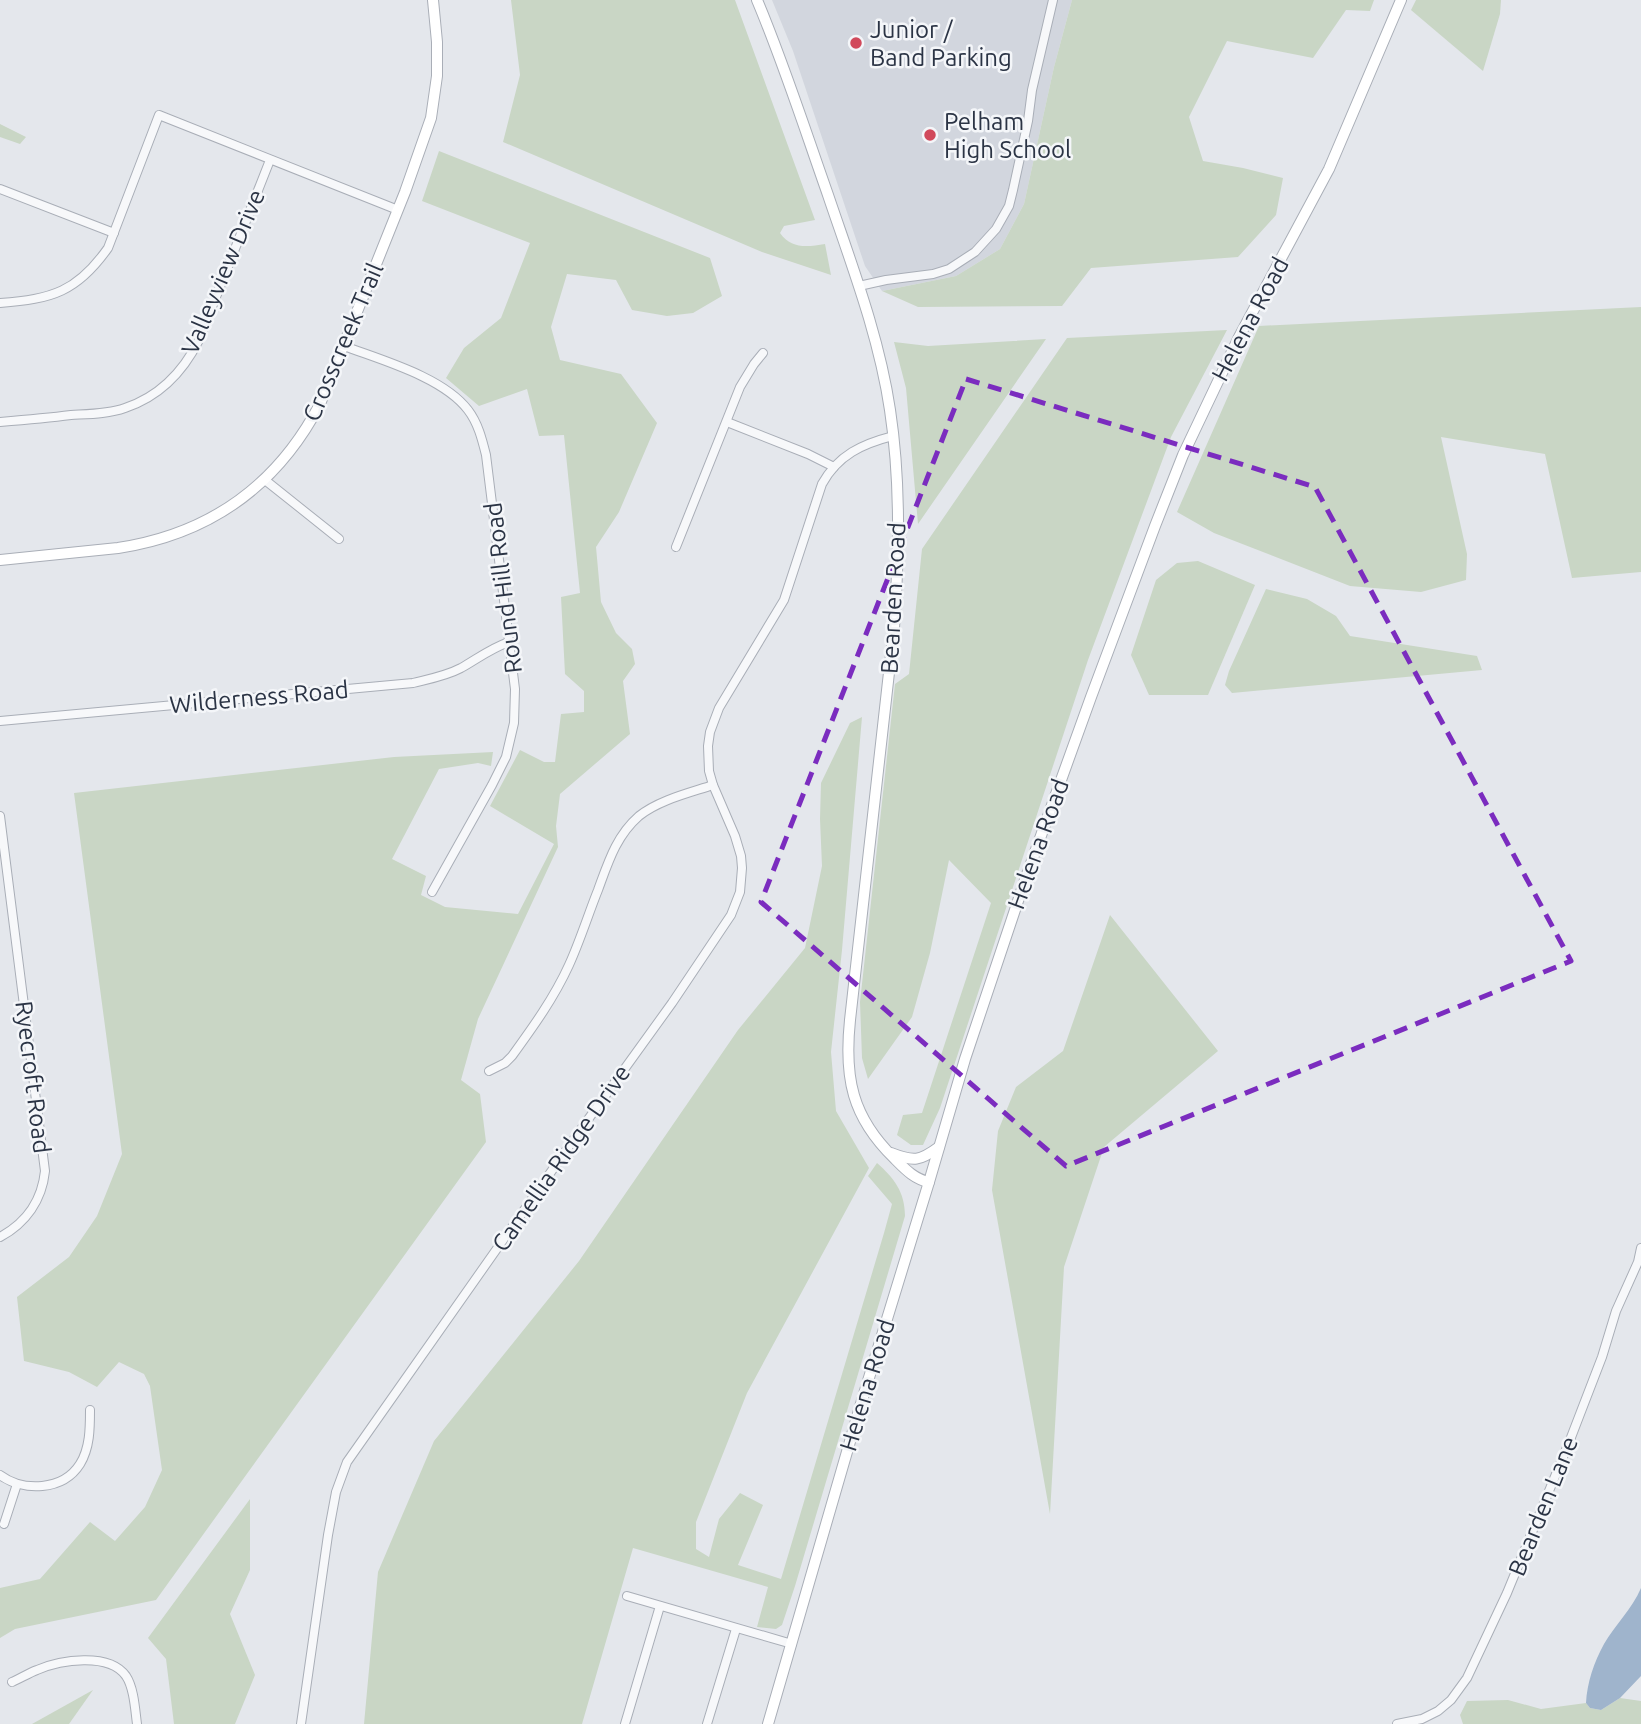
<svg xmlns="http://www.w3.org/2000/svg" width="1641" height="1724" viewBox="0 0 1641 1724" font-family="Ubuntu,sans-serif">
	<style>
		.built { fill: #d2d6de }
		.green { fill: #c9d6c5 }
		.water { fill: #9fb4cc }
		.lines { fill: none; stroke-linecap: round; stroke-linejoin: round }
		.street-casing { stroke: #a9aeb7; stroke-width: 10 }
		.secondary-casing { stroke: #a9aeb7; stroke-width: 12 }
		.street { stroke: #f7f8fa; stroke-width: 8 }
		.secondary { stroke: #fff; stroke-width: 10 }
		.marked { fill: none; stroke: #7b2cbf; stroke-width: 5; stroke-dasharray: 14 9; stroke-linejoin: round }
		.poi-dot { fill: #d1495b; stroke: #f4f6f9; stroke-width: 2.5 }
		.labels { text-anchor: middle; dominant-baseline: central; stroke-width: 5; stroke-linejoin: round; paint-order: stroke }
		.poi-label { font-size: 24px; fill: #2b3445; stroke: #f4f6f9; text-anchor: start }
		.street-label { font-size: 24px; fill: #2b3445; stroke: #f4f6f9 }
	</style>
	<rect width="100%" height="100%" fill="#e4e7ec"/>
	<polygon class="built" points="772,0 1072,0 1054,67 1024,204 1000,249 956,276 882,291 865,266 793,51"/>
	<g class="green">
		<path d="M511 0H735L815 220 784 226 780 233C791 249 807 247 825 244L831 275 762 252 503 142 520 75Z"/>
		<polygon points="1072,0 1374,0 1370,11 1346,10 1313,58 1227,41 1189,117 1203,161 1243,168 1283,178 1276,215 1238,257 1091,268 1062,306 918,307 882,291 956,276 1000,249 1024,204 1054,67"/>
		<polygon points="1416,0 1501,0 1500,14 1483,71 1411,10"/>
		<polygon points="0,124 26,137 20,144 0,137"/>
		<polygon points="439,151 710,258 722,296 693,313 667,316 632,310 616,280 567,274 551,327 560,360 621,374 657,423 619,512 596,547 601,602 616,633 632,649 635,664 623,681 630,734 560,794 556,826 558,847 478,1019 461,1080 480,1094 486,1142 156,1600 15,1629 0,1638 0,1588 40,1579 90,1522 115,1541 145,1507 162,1470 150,1386 144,1374 119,1362 97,1387 69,1372 24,1361 17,1297 69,1257 97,1216 122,1154 74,793 394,757 493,752 491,766 478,763 439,769 392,859 426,876 421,895 445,907 518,914 554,844 490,806 520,750 544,762 555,762 561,714 584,712 584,691 565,674 561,597 580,593 564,435 539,436 527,389 479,406 446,378 464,348 501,318 530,243 422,201"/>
		<polygon points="1641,307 1641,572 1572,578 1545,454 1441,437 1467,554 1466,580 1421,592 1350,586 1214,533 1177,512 1259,326"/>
		<polygon points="1227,330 1171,437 1088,660 940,1108 923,1145 911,1145 897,1135 903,1115 922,1113 991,903 949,860 930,953 912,1017 868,1079 862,1058 860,1002 895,684 909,674 922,549 1067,338"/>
		<polygon points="1046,339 918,524 906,388 894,342 928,346"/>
		<polygon points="1198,561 1255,585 1208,695 1149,695 1131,655 1156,580 1177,563"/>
		<polygon points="1266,589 1307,599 1336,616 1350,636 1477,656 1482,670 1232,693 1225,685 1229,671"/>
		<path d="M862 717 842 950 831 1052 836 1111 869 1168 747 1393 696 1522V1549L709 1557 719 1519 740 1493 763 1505 738 1565 781 1579 884 1233 892 1204 868 1176 877 1163C894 1178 905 1192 905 1216L795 1586 782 1625 776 1629 757 1627 768 1587 633 1548 582 1724H364L378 1572 434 1441 579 1261 738 1030 805 948 822 866 820 819 821 783 850 723Z"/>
		<polygon points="1110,915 1218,1051 1104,1147 1064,1267 1050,1514 992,1190 998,1131 1016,1087 1063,1051"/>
		<polygon points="250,1499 250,1570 230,1614 255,1675 235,1724 174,1724 166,1659 148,1638"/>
		<polygon points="93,1690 69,1724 32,1724"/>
		<polygon points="1620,1698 1641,1701 1641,1724 1463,1724 1460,1715 1467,1701 1508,1700 1541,1709 1586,1703 1590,1708 1601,1710"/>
	</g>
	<path class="water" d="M1641 1588V1676L1620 1698 1601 1710 1590 1708 1586 1703C1587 1683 1594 1662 1604 1644 1615 1625 1632 1609 1641 1588Z"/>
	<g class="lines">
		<defs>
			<g id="street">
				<polyline points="0,189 114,233"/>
				<polyline points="859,286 886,280 933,274 949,269 975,252 996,229 1009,206 1013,190 1028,121 1032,90 1053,0"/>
				<path d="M0 303C52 299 77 292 108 248L159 115 398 210"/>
				<path d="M344 346C381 360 443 377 468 410 478 423 482 439 486 455L515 689 514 723 506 757 492 785 432 892"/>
				<path d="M0 422C24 420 47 418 71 415 88 414 108 414 125 408 158 397 183 372 199 340L270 160"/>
				<polyline points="727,422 808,454 834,467"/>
				<polyline points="265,480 339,539"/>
				<polyline points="676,547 740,387 754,364 763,353"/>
				<path d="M0 721 413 683C429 679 446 676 461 668 477 659 491 648 509 642"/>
				<path d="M0 816 45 1171C42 1200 26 1223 0 1237"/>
				<path d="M489 1071 505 1063 512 1056C533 1027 554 998 569 965 580 941 588 915 598 890 608 863 616 836 639 816 659 800 689 793 713 785"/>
				<path d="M0 1475C23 1492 63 1491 80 1464 90 1448 90 1428 90 1410"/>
				<polyline points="4,1524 17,1484"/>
				<polyline points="627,1596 792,1644"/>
				<path d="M12 1682C21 1678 29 1673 37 1670 60 1660 109 1652 126 1676 134 1688 135 1709 137 1724"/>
				<path d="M301 1724 328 1535 336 1492 347 1462 579 1132 672 1003 731 915 740 892 742 868 741 856 735 836 713 785 709 771 708 746 710 732 719 708 784 600 822 484C838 455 862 444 893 436"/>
				<polyline points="625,1724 660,1606"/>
				<polyline points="707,1724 736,1629"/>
				<polyline points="1397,1724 1422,1719 1438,1711 1451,1700 1467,1678 1507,1593 1570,1440 1602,1357 1616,1311 1638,1262 1641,1248"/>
			</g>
			<g id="secondary">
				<path d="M757 0C784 64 805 130 828 195 852 266 879 336 890 410 901 483 899 555 894 628L850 1020C844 1078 852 1117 894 1158 905 1169 914 1179 929 1182"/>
				<path d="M0 560 118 548C210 534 277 486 320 404L405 192 431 118 437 76V42L433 0"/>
				<path d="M891 1153C914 1162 920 1161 939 1147"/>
				<polyline points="768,1724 860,1407 929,1182 965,1059 1025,880 1091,697 1155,526 1183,455 1239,337 1329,169 1401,0"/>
			</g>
		</defs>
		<use href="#street" class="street-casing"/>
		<use href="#secondary" class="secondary-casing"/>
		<use href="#street" class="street"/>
		<use href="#secondary" class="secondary"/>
	</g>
	<path class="marked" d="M966 379 1315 487 1571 961 1066 1166 761 902Z"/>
	<g class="poi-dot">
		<circle cx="856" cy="43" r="7"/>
		<circle cx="930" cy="135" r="7"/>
	</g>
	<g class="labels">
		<g class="poi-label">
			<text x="870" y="29">Junior /<tspan x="870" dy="28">Band Parking</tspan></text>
			<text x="944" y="121">Pelham<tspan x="944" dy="28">High School</tspan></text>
		</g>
		<g class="street-label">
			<text transform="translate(223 272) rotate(-67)">Valleyview Drive</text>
			<text transform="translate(1250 319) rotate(-62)">Helena Road</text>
			<text transform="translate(343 342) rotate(-67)">Crosscreek Trail</text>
			<text transform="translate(503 588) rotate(-97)">Round Hill Road</text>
			<text transform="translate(893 598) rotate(-87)">Bearden Road</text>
			<text transform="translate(259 697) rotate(-5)">Wilderness Road</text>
			<text transform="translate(1038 844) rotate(-70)">Helena Road</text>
			<text transform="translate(33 1077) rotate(83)">Ryecroft Road</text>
			<text transform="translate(561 1158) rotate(-55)">Camellia Ridge Drive</text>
			<text transform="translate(867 1385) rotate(-73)">Helena Road</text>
			<text transform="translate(1543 1506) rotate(-68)">Bearden Lane</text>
		</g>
	</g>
</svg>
